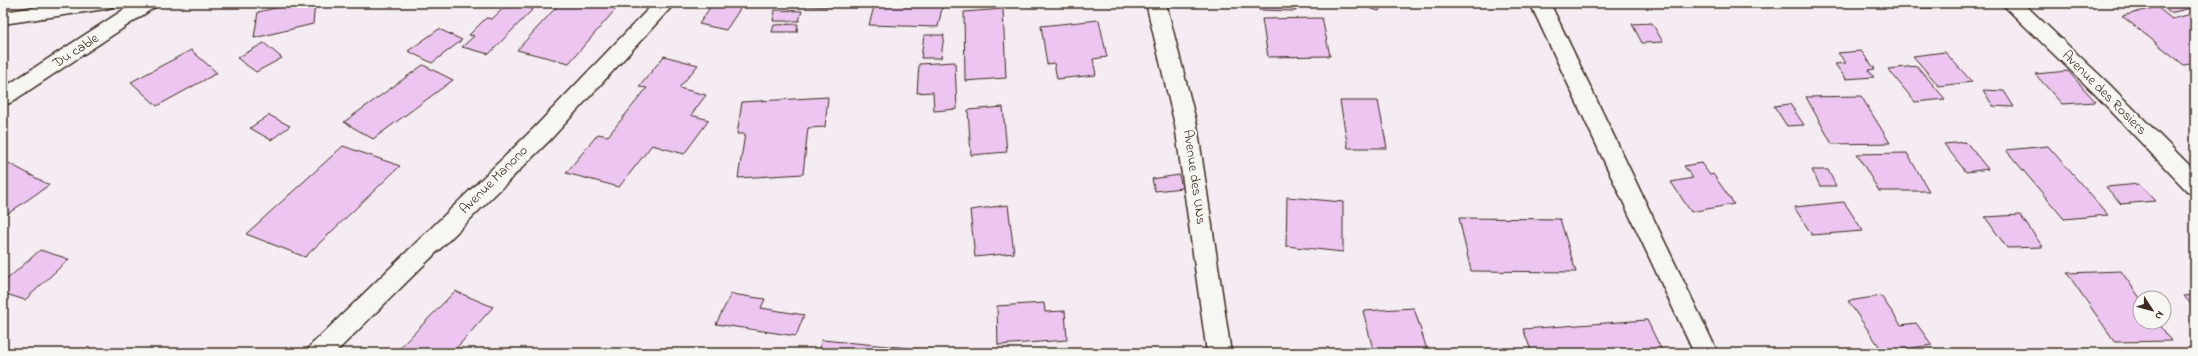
<svg xmlns="http://www.w3.org/2000/svg" width="2198" height="356" viewBox="0 0 2198 356" font-family="'Indie Flower',sans-serif">
	<style>
		.building { fill: #ecc6f0; stroke: #3b2a1e }
		.lines { fill: none; stroke-linecap: round; stroke-linejoin: round }
		.street-casing { stroke: #3b2a1e; stroke-width: 3 }
		.street { fill: #f6f6f2; fill-rule: evenodd }
		.labels { text-anchor: middle; dominant-baseline: central; stroke-width: 4; stroke-linejoin: round; paint-order: stroke }
		.street-label { font-size: 14px; fill: #3b2a1e; stroke: #f6f6f2 }
	</style>
	<rect width="100%" height="100%" fill="#f4ecf2"/>
	<filter id="ink" filterUnits="userSpaceOnUse"><feTurbulence type="fractalNoise" baseFrequency=".025" numOctaves="2"/><feDisplacementMap in="SourceGraphic" scale="8" xChannelSelector="R" yChannelSelector="G"/><feConvolveMatrix kernelMatrix="1 2 1 2 8 2 1 2 1" color-interpolation-filters="sRGB"/></filter>
	<g filter="url(#ink)">
		<g class="building">
			<polygon points="297,3 315,3 313,24 254,38 258,12"/>
			<polygon points="509,3 533,9 489,54 462,47 474,36 469,35 486,18 492,19"/>
			<polygon points="560,3 621,3 569,63 517,50"/>
			<polygon points="713,3 744,3 726,30 699,24"/>
			<polygon points="775,3 843,3 842,7 774,5"/>
			<polygon points="875,3 943,3 938,27 869,25"/>
			<polygon points="1258,3 1295,3 1296,11 1259,10"/>
			<polygon points="1364,3 1383,3 1379,11 1363,6"/>
			<polygon points="1889,3 1936,3 1939,8 1892,8"/>
			<polygon points="2158,3 2195,3 2195,7 2170,13"/>
			<polygon points="2157,7 2172,19 2195,13 2195,63 2184,65 2122,16"/>
			<polygon points="1003,9 1006,78 965,81 964,12"/>
			<polygon points="775,10 802,11 799,21 773,21"/>
			<polygon points="1322,18 1330,56 1268,57 1262,19"/>
			<polygon points="1099,20 1107,57 1093,59 1096,75 1057,79 1054,63 1047,64 1041,26"/>
			<polygon points="1652,23 1663,42 1642,43 1632,24"/>
			<polygon points="798,24 797,32 772,32 774,25"/>
			<polygon points="439,29 462,40 432,63 408,51"/>
			<polygon points="924,35 944,35 941,58 921,58"/>
			<polygon points="264,43 282,58 256,72 237,58"/>
			<polygon points="191,50 217,73 157,106 131,82"/>
			<polygon points="1861,51 1875,69 1868,70 1874,77 1846,79 1835,64 1846,63 1838,53"/>
			<polygon points="1945,52 1972,82 1939,86 1913,56"/>
			<polygon points="664,56 698,65 679,88 706,95 691,115 709,120 684,154 652,145 619,187 566,173 598,134 608,136 647,88 639,87"/>
			<polygon points="955,62 957,109 934,111 933,92 917,93 919,64"/>
			<polygon points="423,65 453,80 373,139 344,122"/>
			<polygon points="1917,66 1945,99 1915,102 1888,69"/>
			<polygon points="2068,71 2096,102 2062,104 2035,74"/>
			<polygon points="1983,90 2004,91 2014,107 1993,106"/>
			<polygon points="1861,96 1890,143 1832,144 1806,97"/>
			<polygon points="828,97 825,127 808,128 803,174 738,178 745,134 737,134 742,102"/>
			<polygon points="1340,101 1378,101 1387,148 1348,148"/>
			<polygon points="1790,104 1804,125 1787,126 1774,106"/>
			<polygon points="1003,107 1007,152 971,155 968,110"/>
			<polygon points="269,115 290,126 271,140 250,128"/>
			<polygon points="1966,142 1988,169 1966,172 1944,144"/>
			<polygon points="343,146 400,166 305,257 246,234"/>
			<polygon points="2048,146 2108,215 2064,219 2006,150"/>
			<polygon points="1907,153 1929,191 1879,191 1857,154"/>
			<polygon points="3,160 49,185 3,217"/>
			<polygon points="1701,163 1710,175 1713,174 1734,204 1691,212 1671,182 1693,178 1684,166"/>
			<polygon points="1812,170 1828,170 1836,186 1820,186"/>
			<polygon points="1179,175 1182,188 1155,191 1152,179"/>
			<polygon points="2139,184 2155,201 2121,204 2106,187"/>
			<polygon points="1287,197 1343,202 1343,252 1286,246"/>
			<polygon points="1844,202 1863,231 1812,235 1794,207"/>
			<polygon points="1008,205 1014,253 975,257 970,210"/>
			<polygon points="2020,215 2043,247 2007,248 1985,217"/>
			<polygon points="1459,218 1560,219 1576,272 1471,271"/>
			<polygon points="40,250 69,259 25,300 3,293 3,283"/>
			<polygon points="2121,271 2140,298 2140,322 2158,322 2171,341 2115,342 2067,273"/>
			<polygon points="455,291 493,307 452,353 395,353"/>
			<polygon points="731,294 765,299 761,308 804,315 796,336 716,324"/>
			<polygon points="2195,295 2195,309 2184,296"/>
			<polygon points="1881,296 1901,325 1916,323 1932,345 1883,352 1848,301"/>
			<polygon points="1044,303 1045,312 1065,311 1067,340 998,345 997,306"/>
			<polygon points="1414,308 1428,353 1374,353 1363,311"/>
			<polygon points="1647,320 1663,353 1532,353 1523,329"/>
			<polygon points="822,340 931,350 931,353 818,353"/>
		</g>
		<g class="lines">
			<defs>
				<g id="street">
					<polygon points="62,3 115,3 112,7 105,9 3,24 3,12"/>
					<polygon points="134,3 158,3 155,7 10,103 3,105 3,88"/>
					<polygon points="654,3 675,3 550,140 335,353 307,353 310,346 534,128"/>
					<polygon points="1146,3 1166,3 1197,125 1231,353 1207,353 1175,125"/>
					<polygon points="1530,3 1550,3 1718,353 1694,353"/>
					<polygon points="2001,3 2023,3 2108,83 2195,171 2195,193 2187,191 2094,93"/>
				</g>
			</defs>
			<use href="#street" class="street-casing"/>
			<use href="#street" class="street"/>
		</g>
	</g>
	<g class="labels">
		<g class="street-label">
			<text transform="translate(76 51) rotate(-33)">Du cable</text>
			<text transform="translate(2104 93) rotate(45)">Avenue des Rosiers</text>
			<text transform="translate(1194 177) rotate(82)">Avenue des UNs</text>
			<text transform="translate(494 180) rotate(-45)">Avenue Manono</text>
		</g>
	</g>
	<rect width="2198" height="356" fill="none" stroke="#f6f6f2" stroke-width="16"/>
	<rect x="8" y="8" width="2182" height="340" fill="none" stroke="#3b2a1e" stroke-width="1.5" filter="url(#ink)"/>
	<g transform="translate(2152 310) rotate(126)"><circle r="19" fill="#f6f6f2" stroke="#aba49d"/>
	<path d="M0-3L7 15L0 10L-7 15Z" fill="#3b2a1e"/>
	<text y="-6" font-size="11" font-weight="bold" text-anchor="middle" fill="#3b2a1e">N</text>
	</g>
</svg>
